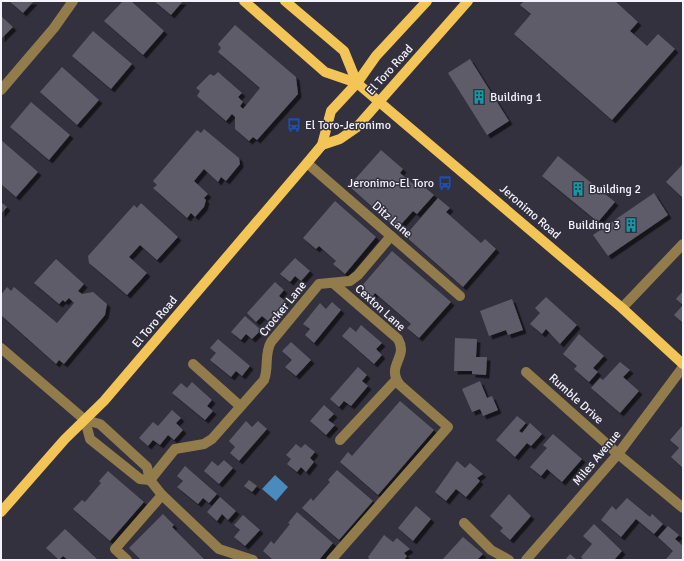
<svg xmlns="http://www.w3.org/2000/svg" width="684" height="561" viewBox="0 0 684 561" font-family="Signika,sans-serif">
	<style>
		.water { fill: #4a8bbd }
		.building { fill: #5e5c6a; filter: url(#shadow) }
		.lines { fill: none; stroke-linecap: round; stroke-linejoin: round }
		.minor { stroke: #937c4b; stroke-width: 10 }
		.major { stroke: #f3c456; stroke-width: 10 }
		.labels { text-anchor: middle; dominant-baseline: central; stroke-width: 3; stroke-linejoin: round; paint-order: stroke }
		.street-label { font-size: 12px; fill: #f4f3fc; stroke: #34313e }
		.poi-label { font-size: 12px; fill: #f4f3fc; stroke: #34313e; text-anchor: start }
	</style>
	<defs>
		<filter id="shadow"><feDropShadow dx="3.5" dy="3.5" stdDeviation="0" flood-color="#0009"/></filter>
	</defs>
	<rect width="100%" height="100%" fill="#34313e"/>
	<polygon class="water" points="275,475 288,487 276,501 262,489"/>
	<g class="building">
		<polygon points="9,1 34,1 23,13"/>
		<polygon points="123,1 131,1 164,31 143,55 104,21"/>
		<polygon points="154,1 183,1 171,15"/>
		<polygon points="524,1 615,1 638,22 630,31 647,46 658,34 675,49 612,120 514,34 531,14 520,5"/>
		<polygon points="1,16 13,27 1,39"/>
		<polygon points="235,25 296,77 298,94 257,140 253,137 249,141 235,129 235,117 232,114 226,121 197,96 200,91 196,88 210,74 214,76 218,72 242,93 238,97 243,102 240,106 243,109 260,88 218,52 221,48 218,44"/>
		<polygon points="93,31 132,64 111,89 72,56"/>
		<polygon points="470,59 509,121 487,135 448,73"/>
		<polygon points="62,67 99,100 77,125 40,92"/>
		<polygon points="31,102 70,135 49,160 10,127"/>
		<polygon points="204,129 239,158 240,164 226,181 221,177 218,182 204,169 194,181 208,194 204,198 206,200 204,207 195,217 191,213 187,218 153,188 157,185 153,181 197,130 201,133"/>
		<polygon points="1,140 38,172 16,197 1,184"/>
		<polygon points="381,150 403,169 400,173 418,188 422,185 434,195 417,214 413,211 397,229 349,186"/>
		<polygon points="558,156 615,202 598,222 542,176"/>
		<polygon points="683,164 683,198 666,182"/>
		<polygon points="654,193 668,215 608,256 593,235"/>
		<polygon points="438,198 450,208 446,212 455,220 481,243 485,239 496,249 463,287 405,236"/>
		<polygon points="335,201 376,237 345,274 333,264 336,261 319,246 316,249 303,238"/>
		<polygon points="1,202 7,207 1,214"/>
		<polygon points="141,203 178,237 157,260 140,245 129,257 147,273 127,295 89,263 88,256 134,205 137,208"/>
		<polygon points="392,251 451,302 419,338 407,328 411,324 375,293 372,297 361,287"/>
		<polygon points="295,258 310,271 301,281 295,276 290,282 280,274"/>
		<polygon points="56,259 84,284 78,291 82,294 93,292 107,304 105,315 64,364 59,360 56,364 1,315 1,295 7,287 11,291 14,287 57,323 74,303 69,298 65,302 63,300 59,304 34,283"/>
		<polygon points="275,282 284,290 279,296 285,301 268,321 262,316 256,322 247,313"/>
		<polygon points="683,291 683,323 674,315 683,305 676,299"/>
		<polygon points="546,297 577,325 560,344 546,329 542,334 530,324 540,313 535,308"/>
		<polygon points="512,299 523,330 508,335 506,330 489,336 480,311"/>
		<polygon points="332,302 341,310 314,343 305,335 310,329 303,324 320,303 326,309"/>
		<polygon points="245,316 261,330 252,339 246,334 241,340 231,332"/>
		<polygon points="361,325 382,343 376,349 382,355 374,364 342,336 350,327 356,332"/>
		<polygon points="579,334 604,356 593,368 598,372 589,382 574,369 577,366 563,354"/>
		<polygon points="455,338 477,339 476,357 487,357 486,375 472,374 472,371 454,371"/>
		<polygon points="218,339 250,366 242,376 236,371 231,377 210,360 216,353 210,348"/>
		<polygon points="291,342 311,360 296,376 285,367 292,360 282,351"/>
		<polygon points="620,362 630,370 623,377 639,391 620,413 591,388 600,378 603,380"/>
		<polygon points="358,367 367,375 362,381 368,386 351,406 344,401 339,407 330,399"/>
		<polygon points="480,381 487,398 492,396 498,410 483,416 480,409 472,412 462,389"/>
		<polygon points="192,382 212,400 207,406 213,411 205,420 172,393 181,383 187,388"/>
		<polygon points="400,401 434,430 378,495 340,462 348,452 352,456"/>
		<polygon points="324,405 334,414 328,420 335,425 326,435 310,421"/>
		<polygon points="172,410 181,418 176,423 183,430 174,440 168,435 160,445 153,440 148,446 139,438 153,422 158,426"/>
		<polygon points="517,416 526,423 519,431 522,433 530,423 542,434 531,446 527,443 515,457 496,440"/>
		<polygon points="246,421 252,427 258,421 267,429 239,461 230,453 235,447 229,441"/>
		<polygon points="683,425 683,468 671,457 679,448 670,440"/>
		<polygon points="553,434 582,459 562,482 547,469 541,476 530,467 547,448 543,445"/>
		<polygon points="296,444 301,448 305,444 315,452 310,458 314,462 306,472 301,467 297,472 287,464 291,459 286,455"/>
		<polygon points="224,460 233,468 219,484 204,471 212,461 218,466"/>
		<polygon points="457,461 465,468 470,463 483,474 477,478 480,481 466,497 456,489 446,501 435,492"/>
		<polygon points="185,466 217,494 209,503 203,498 198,504 177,487 183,481 177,476"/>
		<polygon points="337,470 373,501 339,540 302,508 311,498 313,501 330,482 328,480"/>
		<polygon points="108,471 144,502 110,541 73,509 82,500 85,502 101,483 99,481"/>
		<polygon points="249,480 257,486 252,492 244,486"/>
		<polygon points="509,494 531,516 510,540 500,531 503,528 490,516"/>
		<polygon points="220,497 236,511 228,520 222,514 217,521 207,512"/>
		<polygon points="627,498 650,517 652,514 663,524 654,534 636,519 621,537 601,520 612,506 616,510"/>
		<polygon points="416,506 431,519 413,541 398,528"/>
		<polygon points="297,512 333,543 319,560 273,560 263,551 271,541 274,544 290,524 288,523"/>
		<polygon points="163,514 174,525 172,527 205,560 141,560 129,548"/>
		<polygon points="243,515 260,530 245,546 234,537 240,530 234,525"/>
		<polygon points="594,524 622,551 614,560 584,560 581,557 592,544 583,536"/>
		<polygon points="668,526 679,535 675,539 683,546 683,560 666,559 673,551 658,537"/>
		<polygon points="65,529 98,560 68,560 63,556 59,560 46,548"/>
		<polygon points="384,535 393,542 397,538 410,549 404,553 407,556 404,560 368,560 369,558 368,557"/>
		<polygon points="463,537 483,554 477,560 442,560"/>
		<polygon points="570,554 577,560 565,560"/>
	</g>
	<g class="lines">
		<g class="minor">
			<polyline points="1,90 54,28 73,1"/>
			<polyline points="307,163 460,296"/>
			<polyline points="622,308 683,244"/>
			<polyline points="1,348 85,420 100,424 147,467 150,480 162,495 219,549 253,560"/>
			<polyline points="193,364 240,406"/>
			<polyline points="526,372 618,454 683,508"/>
			<polyline points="85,420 90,439 140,479 150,480"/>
			<polyline points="340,440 396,380"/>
			<path d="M150 480 175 449 204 444 212 439 264 380C269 368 264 354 271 342L319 284 350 281 358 275 391 236"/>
			<polyline points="464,523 491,550 509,560"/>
			<polyline points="127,560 115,549 162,495"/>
			<path d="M331 560 448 427 400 385C385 365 409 358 398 339L333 283"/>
			<polyline points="526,560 618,454 683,367"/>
		</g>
		<g class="major">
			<polyline points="244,1 325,72 357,83 622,308 683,364"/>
			<polyline points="285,1 344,51 357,83"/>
			<polyline points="322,145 340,139 356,128 468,1"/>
			<polyline points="1,512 65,439 104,401 307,163 322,145 331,111 357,83 376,56 427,1"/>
		</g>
	</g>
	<defs>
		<symbol id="building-bare" viewBox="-9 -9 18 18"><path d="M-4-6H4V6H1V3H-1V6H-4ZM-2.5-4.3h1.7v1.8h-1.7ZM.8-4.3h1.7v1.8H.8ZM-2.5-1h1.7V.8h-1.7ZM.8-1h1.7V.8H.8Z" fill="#0f9aa8" stroke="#34313e" stroke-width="2.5" paint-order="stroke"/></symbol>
		<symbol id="bus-bare" viewBox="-9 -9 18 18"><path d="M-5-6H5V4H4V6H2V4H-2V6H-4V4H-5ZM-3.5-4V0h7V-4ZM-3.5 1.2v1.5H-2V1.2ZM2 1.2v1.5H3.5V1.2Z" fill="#1a4fb4" stroke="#34313e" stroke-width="2.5" paint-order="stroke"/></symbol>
	</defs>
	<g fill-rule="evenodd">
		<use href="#building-bare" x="469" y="87" width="20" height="20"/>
		<use href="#bus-bare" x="284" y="115" width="20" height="20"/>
		<use href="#bus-bare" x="435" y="173" width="20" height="20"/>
		<use href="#building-bare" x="568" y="179" width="20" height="20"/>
		<use href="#building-bare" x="621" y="215" width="20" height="20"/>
	</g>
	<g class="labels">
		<g class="street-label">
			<text transform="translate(390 70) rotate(-48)">El Toro Road</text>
			<text transform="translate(530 212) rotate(41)">Jeronimo Road</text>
			<text transform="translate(392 220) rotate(41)">Ditz Lane</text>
			<text transform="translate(380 308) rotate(42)">Cexton Lane</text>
			<text transform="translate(283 309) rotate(-51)">Crocker Lane</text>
			<text transform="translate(155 322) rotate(-50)">El Toro Road</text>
			<text transform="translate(576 399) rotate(42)">Rumble Drive</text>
			<text transform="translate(597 458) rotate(-50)">Miles Avenue</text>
		</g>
		<g class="poi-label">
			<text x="490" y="97">Building 1</text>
			<text x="305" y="125">El Toro-Jeronimo</text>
			<text x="434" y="183" text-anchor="end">Jeronimo-El Toro</text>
			<text x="589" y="189">Building 2</text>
			<text x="620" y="225" text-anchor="end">Building 3</text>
		</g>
	</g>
	<rect width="684" height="561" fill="none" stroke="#f4f3fc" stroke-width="4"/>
</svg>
